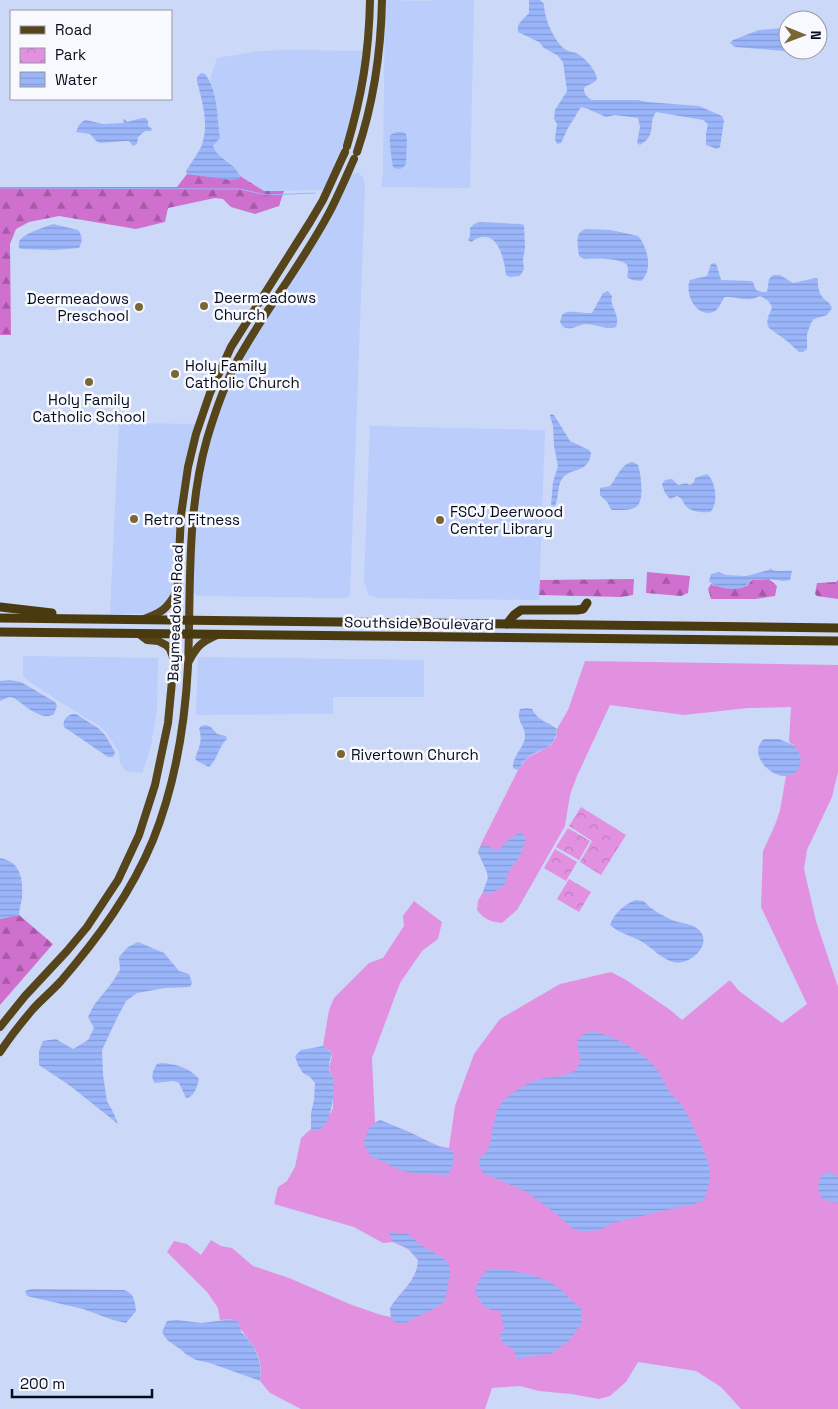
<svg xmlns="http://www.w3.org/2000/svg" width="838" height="1409" viewBox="0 0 838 1409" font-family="'Space Grotesk',sans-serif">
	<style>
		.built { fill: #bacdfb }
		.grass { fill: #e291e0 }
		.forest { fill: url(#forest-firs) }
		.park { fill: url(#park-crowns) }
		.water { fill: url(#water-rules) }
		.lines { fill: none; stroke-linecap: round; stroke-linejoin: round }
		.stream { stroke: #9ab5f9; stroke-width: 1 }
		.primary { stroke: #56451b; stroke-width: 8 }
		.trunk { stroke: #4a3a10; stroke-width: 9 }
		.poi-dot { fill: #7b6736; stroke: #f7f9fe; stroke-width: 2 }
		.labels { text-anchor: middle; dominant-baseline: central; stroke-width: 5; stroke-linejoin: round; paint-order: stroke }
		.poi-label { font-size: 15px; fill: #060b1c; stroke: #f7f9fe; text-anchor: start }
		.street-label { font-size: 15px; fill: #060b1c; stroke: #f7f9fe }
	</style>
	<defs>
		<pattern id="forest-firs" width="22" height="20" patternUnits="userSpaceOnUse" patternTransform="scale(1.25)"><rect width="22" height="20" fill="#cf6fce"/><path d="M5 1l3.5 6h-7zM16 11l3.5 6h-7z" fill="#a659a6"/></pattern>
		<pattern id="park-crowns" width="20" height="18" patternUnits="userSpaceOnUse" patternTransform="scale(1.25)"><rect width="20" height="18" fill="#e291e0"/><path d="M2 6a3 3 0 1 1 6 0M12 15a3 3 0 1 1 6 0" fill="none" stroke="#c07cc0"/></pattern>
		<pattern id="water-rules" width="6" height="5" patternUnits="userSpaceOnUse" patternTransform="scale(1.25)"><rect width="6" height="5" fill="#9ab5f9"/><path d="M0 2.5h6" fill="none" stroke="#839ad5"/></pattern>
	</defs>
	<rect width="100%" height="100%" fill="#cbd8f7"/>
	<g class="built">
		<polygon points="385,0 427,1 435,0 474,0 470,188 381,187 383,171"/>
		<polygon points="289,50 365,51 361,79 346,138 324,190 264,191 240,176 238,171 231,163 215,152 213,146 220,138 215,99 210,80 217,58 260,51"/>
		<polygon points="355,173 358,173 363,177 365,188 350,594 348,597 344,598 197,596 193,593 192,590 197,511 200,483 212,432 227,391 242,359 350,176"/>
		<polygon points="119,423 196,424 172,593 162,609 147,614 110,614"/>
		<polygon points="370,426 545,430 539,600 380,598 374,597 368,594 364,581"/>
		<polygon points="23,656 158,658 157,710 150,751 142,773 126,771 120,763 119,752 106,732 98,725 60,702 23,677"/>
		<polygon points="198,657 424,660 424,697 333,697 333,714 196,715"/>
	</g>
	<path class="grass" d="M585 661 838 665V772L832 797 807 850 804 869 816 921 838 987V1409H741L721 1387 696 1371 638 1362 626 1382 610 1396 599 1399 571 1394 539 1391 520 1386 492 1388 485 1409H301L270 1393 260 1381C265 1351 247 1341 234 1319L220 1320 218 1308 207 1292 167 1252 174 1241 187 1244 201 1255 211 1240 221 1246 232 1248 253 1266 289 1278 352 1305 381 1315 391 1317 390 1308C400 1292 418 1280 418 1260L408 1249 393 1242 383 1243 354 1227 274 1204 278 1187 287 1181 295 1167 301 1138 311 1129 316 1131 330 1114 333 1108V1078L330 1072 329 1067 332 1057 330 1051 323 1046 329 1010 334 998 369 963 383 958 404 926 403 916 414 901 442 922 438 939 422 951 400 983 372 1058 375 1123 380 1120 409 1132 438 1146 449 1148 455 1106 474 1054 500 1019 560 984 611 972 626 980 669 1009 682 1020 730 980 739 991 782 1023 807 1004 761 907 763 851 775 825 780 810 786 776 798 771 795 746 789 742 791 707 748 708 684 715 610 705 577 776 570 795 565 826 517 910 502 923C490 922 484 919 477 910L478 901 483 892 488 878 487 872 478 852 481 844 518 770 527 758 551 745 556 738 557 729 568 710Z"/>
	<g class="forest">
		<polygon points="187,174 238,179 240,176 264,191 284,191 279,206 255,214 231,207 223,199 215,198 168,208 165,222 136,229 59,216 29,222 16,229 10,244 11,335 0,335 0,187 177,187"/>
		<polygon points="647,572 690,576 688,593 681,596 646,593"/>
		<polygon points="634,579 633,595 621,597 539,595 540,580"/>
		<polygon points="769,579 777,586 775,596 755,599 711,599 708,589 711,584 715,586 747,586 752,580"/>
		<polygon points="838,580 838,599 817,596 815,594 817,583 836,582"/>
		<polygon points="19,915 53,944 0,1005 0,919"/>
	</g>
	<g class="park">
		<polygon points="581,807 626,835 601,875 580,862 592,841 569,826"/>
		<polygon points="568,828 590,841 579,860 556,847"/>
		<polygon points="555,849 577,862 566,881 544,868"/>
		<polygon points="569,879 591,892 579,912 557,899"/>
	</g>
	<g class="water">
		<path d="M529 0H540L544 4C544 18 554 42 566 50 569 52 574 52 578 54 586 59 596 70 597 79 594 84 588 84 584 88 584 95 587 97 592 100H638L647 102 699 106 722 116 724 121 720 147 717 149 706 145V133L708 124 703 120 656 112C647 125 658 134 640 145L637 143 640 127 638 118 615 115 606 117 588 109 581 107 568 128 561 143 557 144 555 139 557 124 554 119 555 110 567 91 563 62 557 55 544 48 539 42 518 32C516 23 524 19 529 13Z"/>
		<polygon points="788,28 788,50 802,50 784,51 735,47 730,43 733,40 759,30"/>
		<path d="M201 73 205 74C218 90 217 118 220 138L213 146C217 159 235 162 240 176L239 179 230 180 187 174 186 171C191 163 197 155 201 147 210 126 202 101 197 81V77Z"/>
		<polygon points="142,118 146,118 148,121 148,126 152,129 151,131 145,131 138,137 137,144 133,146 129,141 125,141 100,143 96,141 90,134 76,132 79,125 83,121 86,120 103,124 124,123 123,120 125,119 127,122"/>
		<path d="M397 132H403L406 134 407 139 406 164C402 170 398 170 393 167 392 161 389 140 390 136 392 133 395 133 397 132Z"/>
		<path d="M479 222 521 224 524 225 525 247 523 260 524 269 520 276 510 277 506 275C505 264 500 239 487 237 481 236 476 239 471 242L468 240 470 236V228L474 224Z"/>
		<path d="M53 224 78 230C82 235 83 242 79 248L55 250 22 249 19 248C19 245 18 243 20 240 25 233 45 227 53 224Z"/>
		<path d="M586 229 611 230 638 236C647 246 654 270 641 281L632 280 627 277C628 273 629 269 627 265 622 258 593 258 584 259L579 256C578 246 574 232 586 229Z"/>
		<path d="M715 263 717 266 721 280 751 281 753 282 756 290 762 292H767L769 279 773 275H780L793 283 816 278 818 279C817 285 819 294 824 299 828 302 830 303 832 308L827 315 814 319 811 323 807 334V349L803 352H799L787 341 769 328C765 321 769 315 772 308 770 301 766 299 760 296 748 303 738 296 725 297 721 301 719 310 713 312 696 318 684 293 690 280L707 276 711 264Z"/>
		<path d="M608 291 612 296C609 307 621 314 616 327 605 330 597 324 585 324 578 325 572 330 566 328 562 327 562 325 560 322 561 320 561 316 563 314 567 309 585 314 592 313L603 293Z"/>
		<path d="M550 414 554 415 570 441 589 450 591 453C588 475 571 466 562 479 557 486 559 498 555 506L551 505 553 482 558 466 554 446 553 426 550 416Z"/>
		<path d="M633 462 638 465C641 474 645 502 636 507 630 511 618 510 612 510L610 508 608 503 600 495V488L610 486C617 478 621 463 633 462Z"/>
		<path d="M707 474C716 481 719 505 710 512 702 513 690 512 685 505 682 500 683 499 677 496L670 499 665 493 662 484 665 480 672 479 678 485 686 483 690 485 694 482 695 478Z"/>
		<path d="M770 568C774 573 785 570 792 571L790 580 783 581 769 579 752 580C749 583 746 587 742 588 732 590 716 589 709 581L711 574 719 572 726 575 746 576 769 570Z"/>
		<path d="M10 680 21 682 55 702 57 706 54 714C41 722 25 705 14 698L9 697 0 701V681Z"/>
		<path d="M527 708 532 709C540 723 546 720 557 729 555 750 542 747 528 757 524 760 521 766 518 770L513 768C512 755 526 746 525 735 524 724 516 722 520 709Z"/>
		<path d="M72 714H76L98 728 105 735 115 752 113 757H108L64 727C62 720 67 716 72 714Z"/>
		<path d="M206 725 211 727 217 734 226 736 227 739C218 747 218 759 209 767L197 761 195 758C199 748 203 740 199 729L201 726Z"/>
		<path d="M764 739H779L795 746 801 757 798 771C795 773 790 775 787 776 770 778 747 753 764 739Z"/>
		<path d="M521 832 526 839V842C522 846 523 849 521 854 515 866 507 867 506 883L501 888 488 894 483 892 488 878 487 872 478 852 481 846H489L494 850 500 849 509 839Z"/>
		<path d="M0 858C22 862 23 880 22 899 21 904 19 909 19 915L0 919Z"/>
		<path d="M635 900C636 900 642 901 643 901 646 902 648 906 651 908 656 912 662 915 668 918 677 924 691 922 699 930 714 945 688 967 673 962 662 959 653 949 644 943 633 936 620 934 610 925 615 912 623 906 635 900Z"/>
		<polygon points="138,942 164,953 179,971 189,974 192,983 190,987 165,988 137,993 126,1001 118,1016 102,1050 103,1075 107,1101 114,1114 118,1124 69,1085 39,1065 39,1051 43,1041 56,1039 73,1049 88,1040 94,1028 88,1017 94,1005 111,984 120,970 119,957 128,947"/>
		<path d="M592 1031C613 1036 632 1046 649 1061 658 1069 662 1079 668 1089 671 1095 677 1099 681 1104 688 1114 709 1159 710 1170 710 1181 708 1190 704 1200L692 1205 679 1207 612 1223 600 1230 588 1231H580L572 1228 559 1216 527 1192 483 1173 478 1162C481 1156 486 1153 489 1147 494 1132 492 1111 505 1099 513 1092 524 1085 534 1081 545 1075 576 1079 579 1064 581 1057 577 1047 577 1041L582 1035Z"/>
		<path d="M323 1046C338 1056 328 1056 329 1069 329 1073 333 1075 333 1079 335 1091 332 1115 325 1125 323 1127 319 1129 316 1131L311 1129V1113L314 1100 315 1083 310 1077 303 1073 298 1065 295 1056 301 1050Z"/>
		<path d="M162 1063C176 1064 190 1068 199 1079 197 1086 195 1097 186 1098L179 1083 174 1081 155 1083C150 1077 153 1070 157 1064Z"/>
		<path d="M380 1120 409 1132 438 1146 453 1151V1164L448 1175C434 1174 418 1175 404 1171 392 1168 383 1160 371 1157L364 1144C367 1131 368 1126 380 1120Z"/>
		<path d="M830 1172 838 1177V1203C833 1202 826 1201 822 1198 817 1193 817 1179 823 1175 824 1173 828 1173 830 1172Z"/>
		<path d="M389 1232 408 1234 419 1244 443 1258 448 1263 450 1272 445 1301 437 1307 403 1324 395 1322 391 1318 390 1308C400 1292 418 1280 418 1260L408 1248 393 1242Z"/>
		<path d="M495 1269C512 1270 534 1274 550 1282 561 1288 570 1301 581 1308L582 1322 570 1340 551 1354 538 1355 519 1359 515 1357V1351L503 1343 500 1336 504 1329 500 1310C485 1312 480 1303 475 1290L481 1277 486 1271Z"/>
		<path d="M31 1289 124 1290C134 1293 135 1301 136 1311L126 1323 113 1320 83 1309 27 1296 25 1291Z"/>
		<path d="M234 1319 240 1324 241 1332C255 1344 263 1362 260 1381L210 1363 196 1360 187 1355 180 1349 167 1340 162 1332 167 1321 177 1320 201 1323Z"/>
	</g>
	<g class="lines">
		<polyline class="stream" points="0,188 239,189 267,195 315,193"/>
		<g class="primary">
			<path d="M347 146C362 95 369 53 370 0"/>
			<path d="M357 152C374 102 381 52 382 0"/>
			<path d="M144 619C161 613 167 609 176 593"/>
			<polyline points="139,634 147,640 158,641 166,645 170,649 173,657"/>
			<path d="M189 661C197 646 201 642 217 635"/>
			<polyline points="0,1027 25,996 67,951 87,927 118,880 139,835 155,785 168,723 174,660 181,515 188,467 196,434 210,393 231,347 310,222 323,200 345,152"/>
			<path d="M0 1052C10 1037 21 1023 33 1009 42 999 52 991 61 981 98 938 131 893 153 840 175 785 185 725 188 666 191 591 186 513 207 439 215 412 224 386 237 361 265 310 302 264 329 213 338 196 346 177 354 159"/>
		</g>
		<g class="trunk">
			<polyline points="0,607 52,613"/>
			<polyline points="0,618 838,628"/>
			<polyline points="507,624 514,615 521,610 577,610 583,609 587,603"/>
			<polyline points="0,632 838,641"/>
		</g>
	</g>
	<g class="poi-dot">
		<circle cx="204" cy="306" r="5"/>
		<circle cx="139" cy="307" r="5"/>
		<circle cx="175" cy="374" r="5"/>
		<circle cx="89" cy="382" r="5"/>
		<circle cx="134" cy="519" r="5"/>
		<circle cx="440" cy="520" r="5"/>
		<circle cx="341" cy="754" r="5"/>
	</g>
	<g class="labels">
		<g class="poi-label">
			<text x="214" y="297">Deermeadows<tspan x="214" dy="17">Church</tspan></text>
			<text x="129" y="298" text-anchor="end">Deermeadows<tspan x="129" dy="17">Preschool</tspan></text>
			<text x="185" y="365">Holy Family<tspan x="185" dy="17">Catholic Church</tspan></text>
			<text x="89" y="399" text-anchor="middle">Holy Family<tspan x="89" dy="17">Catholic School</tspan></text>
			<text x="450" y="511">FSCJ Deerwood<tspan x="450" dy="17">Center Library</tspan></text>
			<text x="144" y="519">Retro Fitness</text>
			<text x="351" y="754">Rivertown Church</text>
		</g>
		<g class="street-label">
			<text transform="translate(175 613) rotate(-88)">Baymeadows Road</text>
			<text transform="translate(419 623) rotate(1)">Southside Boulevard</text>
		</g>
	</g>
	<rect x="10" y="10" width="162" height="90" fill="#f7f9fe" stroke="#979aa4"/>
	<rect x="20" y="26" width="25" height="8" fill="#56451b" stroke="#979aa4"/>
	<text x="55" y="35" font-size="15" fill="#060b1c">Road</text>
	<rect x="20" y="48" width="25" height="15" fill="url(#park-crowns)" stroke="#979aa4"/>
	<text x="55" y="60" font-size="15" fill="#060b1c">Park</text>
	<rect x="20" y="72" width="25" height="15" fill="url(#water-rules)" stroke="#979aa4"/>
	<text x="55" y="85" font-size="15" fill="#060b1c">Water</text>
	<g transform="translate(803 35) rotate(91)"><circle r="24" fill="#f7f9fe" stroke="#979aa4"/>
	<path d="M0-4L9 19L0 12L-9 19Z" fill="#7b6736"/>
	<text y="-8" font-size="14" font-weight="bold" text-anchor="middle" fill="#060b1c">N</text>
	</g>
	<path d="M12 1389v8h140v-8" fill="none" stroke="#060b1c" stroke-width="2.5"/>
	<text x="20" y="1389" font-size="15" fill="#060b1c" stroke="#f7f9fe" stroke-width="4" paint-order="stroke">200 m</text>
</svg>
